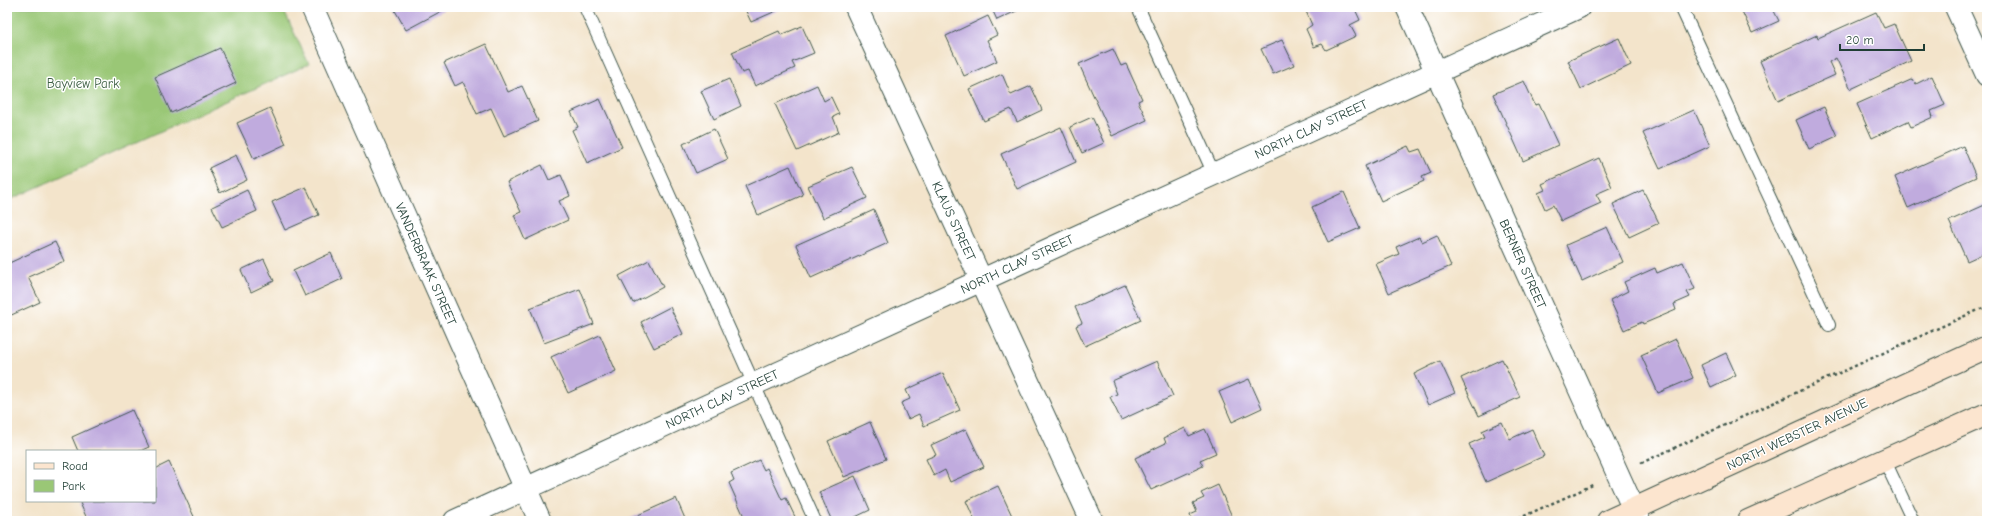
<svg xmlns="http://www.w3.org/2000/svg" width="1994" height="528" viewBox="0 0 1994 528" font-family="'Comic Neue',sans-serif">
	<style>
		.green { fill: #9ac776; stroke: #5c8255 }
		.building { fill: #c0abde }
		.lines { fill: none; stroke-linecap: round; stroke-linejoin: round }
		.lane-casing { stroke: #3f564b; stroke-width: 14 }
		.street-casing { stroke: #3f564b; stroke-width: 24 }
		.secondary-casing { stroke: #3f564b; stroke-width: 24 }
		.path { stroke: #3f564b; stroke-width: 2.5; stroke-dasharray: 3 3; stroke-linecap: butt }
		.lane { stroke: #fff; stroke-width: 12 }
		.street { stroke: #fff; stroke-width: 22 }
		.secondary { stroke: #fce5cf; stroke-width: 22 }
		.labels { text-anchor: middle; dominant-baseline: central; stroke-width: 3; stroke-linejoin: round; paint-order: stroke }
		.park-label { font-size: 13px; fill: #3e6044; stroke: #fff }
		.street-label { font-size: 13px; fill: #1f3d34; stroke: #fff }
	</style>
	<rect width="100%" height="100%" fill="#fff"/>
	<filter id="ink" filterUnits="userSpaceOnUse"><feTurbulence type="fractalNoise" baseFrequency=".025" numOctaves="2"/><feDisplacementMap in="SourceGraphic" scale="8" xChannelSelector="R" yChannelSelector="G"/><feConvolveMatrix kernelMatrix="1 2 1 2 8 2 1 2 1" color-interpolation-filters="sRGB"/></filter>
	<filter id="wash" filterUnits="userSpaceOnUse"><feTurbulence type="fractalNoise" baseFrequency=".012" numOctaves="4" result="noise"/><feDisplacementMap in="SourceGraphic" scale="16" xChannelSelector="R" yChannelSelector="G"/><feGaussianBlur stdDeviation="0.9" result="paint"/><feColorMatrix in="noise" values="0 0 0 0 0 0 0 0 0 0 0 0 0 0 0 0 0 1.4 0 .05"/><feComposite in="paint" operator="in"/></filter>
	<g filter="url(#wash)">
		<rect width="100%" height="100%" fill="#f3e4cb"/>
		<polygon class="green" points="7,7 282,7 309,64 7,201"/>
		<g id="blocks">
			<g class="building">
				<polygon points="393,7 449,7 406,30"/>
				<polygon points="744,7 785,7 751,22"/>
				<polygon points="991,7 1025,7 997,20"/>
				<polygon points="1309,7 1354,7 1360,20 1350,25 1356,36 1326,50 1322,44 1314,47 1306,29 1312,25 1305,9"/>
				<polygon points="1740,7 1772,7 1779,21 1752,33"/>
				<polygon points="1876,12 1884,28 1894,24 1911,61 1851,89 1836,58 1829,62 1835,75 1778,101 1760,61 1817,35 1818,38"/>
				<polygon points="988,16 997,35 987,40 997,61 964,76 946,36"/>
				<polygon points="802,26 814,53 792,62 795,68 755,86 748,71 742,73 732,52 779,31 781,35"/>
				<polygon points="1619,38 1631,65 1581,89 1568,61"/>
				<polygon points="1282,40 1294,65 1273,74 1261,49"/>
				<polygon points="486,44 508,92 522,86 538,121 504,136 491,108 477,114 463,82 455,86 444,63"/>
				<polygon points="220,48 236,83 171,113 155,77"/>
				<polygon points="1113,49 1121,66 1126,64 1142,99 1138,101 1147,120 1112,136 1079,64"/>
				<polygon points="1002,74 1011,95 1031,86 1042,110 1017,122 1011,109 984,121 969,89"/>
				<polygon points="1932,76 1945,105 1931,111 1933,117 1911,127 1908,121 1872,138 1857,104 1913,79 1916,84"/>
				<polygon points="729,79 741,106 714,119 701,91"/>
				<polygon points="1524,81 1535,105 1539,104 1558,145 1523,161 1493,94"/>
				<polygon points="817,85 824,101 831,97 839,114 833,117 839,132 797,151 775,104"/>
				<polygon points="600,99 622,147 587,163 572,130 578,127 571,112"/>
				<polygon points="1824,107 1837,136 1809,149 1796,120"/>
				<polygon points="270,108 286,144 254,159 237,123"/>
				<polygon points="1694,110 1710,146 1660,169 1643,133"/>
				<polygon points="1092,117 1104,143 1082,153 1070,127"/>
				<polygon points="1061,127 1076,162 1017,189 1001,154"/>
				<polygon points="714,129 728,159 696,173 683,144"/>
				<polygon points="1408,146 1411,152 1420,149 1431,173 1422,177 1424,181 1381,201 1365,166"/>
				<polygon points="1963,146 1976,177 1908,208 1895,177"/>
				<polygon points="236,155 247,180 220,193 209,168"/>
				<polygon points="1599,158 1612,187 1596,194 1601,203 1561,221 1553,205 1545,209 1538,193 1545,190 1542,184"/>
				<polygon points="542,165 549,180 561,175 570,196 559,201 568,220 525,240 514,215 521,212 507,182"/>
				<polygon points="790,166 803,195 758,215 745,186"/>
				<polygon points="852,167 867,198 823,218 808,186"/>
				<polygon points="306,187 319,215 285,230 272,202"/>
				<polygon points="247,190 257,211 222,227 212,207"/>
				<polygon points="1643,190 1659,223 1629,237 1613,204"/>
				<polygon points="1344,192 1360,228 1328,242 1312,207"/>
				<polygon points="1987,204 1987,252 1967,261 1949,221"/>
				<polygon points="874,210 888,243 811,278 796,245"/>
				<polygon points="1607,227 1623,262 1582,281 1566,245"/>
				<polygon points="1437,235 1451,266 1389,293 1376,264 1399,254 1396,247 1419,237 1422,242"/>
				<polygon points="55,242 64,261 28,277 40,302 7,317 7,264"/>
				<polygon points="331,253 342,279 305,296 293,271"/>
				<polygon points="264,259 274,281 251,292 241,270"/>
				<polygon points="649,260 663,287 633,303 619,276"/>
				<polygon points="1683,262 1695,289 1687,292 1690,297 1674,304 1676,310 1643,324 1642,322 1624,330 1610,300 1628,291 1624,282 1655,268 1657,273"/>
				<polygon points="1125,285 1141,320 1085,346 1076,326 1082,323 1075,307"/>
				<polygon points="580,289 594,324 544,343 530,308"/>
				<polygon points="670,307 683,334 654,348 641,322"/>
				<polygon points="600,335 616,371 568,393 551,357"/>
				<polygon points="1676,339 1693,378 1658,393 1641,355"/>
				<polygon points="1726,353 1736,375 1711,387 1701,365"/>
				<polygon points="1502,359 1520,397 1479,416 1461,378"/>
				<polygon points="1157,361 1173,396 1121,420 1110,397 1117,394 1112,381"/>
				<polygon points="1440,361 1455,393 1428,405 1414,374"/>
				<polygon points="943,373 960,410 924,426 919,414 908,419 901,403 910,399 906,390"/>
				<polygon points="1249,379 1262,408 1232,422 1219,392"/>
				<polygon points="132,410 149,447 140,451 78,451 72,437"/>
				<polygon points="870,422 886,459 844,477 828,441"/>
				<polygon points="1502,422 1510,439 1532,429 1544,456 1486,482 1469,444 1485,437 1482,431"/>
				<polygon points="1185,428 1189,436 1205,429 1216,453 1200,460 1203,466 1151,490 1135,458 1166,443 1164,438"/>
				<polygon points="966,429 984,467 950,482 945,470 934,476 926,459 936,455 931,445"/>
				<polygon points="759,460 764,470 767,468 782,500 786,498 797,521 746,521 729,483 734,480 731,473"/>
				<polygon points="169,462 196,521 88,521 80,503 85,501 155,501 155,469"/>
				<polygon points="855,476 870,510 847,521 832,521 819,492"/>
				<polygon points="1218,485 1234,521 1192,521 1190,515 1197,512 1193,503 1204,498 1201,493"/>
				<polygon points="998,486 1014,520 975,521 966,501"/>
				<polygon points="676,498 686,521 630,521 629,519"/>
			</g>
		</g>
	</g>
	<g filter="url(#ink)">
		<use href="#blocks" fill-opacity="0" stroke="#3f564b" stroke-width="1"/>
		<g class="lines">
			<defs>
				<g id="lane">
					<polyline points="585,7 815,521"/>
					<polyline points="1138,7 1214,174"/>
					<polyline points="1681,7 1829,325"/>
					<polyline points="1884,459 1913,521"/>
				</g>
				<g id="street">
					<polyline points="312,7 540,521"/>
					<polyline points="856,7 1092,521"/>
					<polyline points="1407,7 1639,521"/>
					<polyline points="1956,7 1987,75"/>
					<polyline points="455,521 1579,7"/>
				</g>
				<g id="secondary">
					<polyline points="1608,521 1987,347"/>
					<polyline points="1748,521 1987,414"/>
				</g>
			</defs>
			<use href="#lane" class="lane-casing"/>
			<use href="#street" class="street-casing"/>
			<use href="#secondary" class="secondary-casing"/>
			<g class="path">
				<polyline points="1641,463 1987,306"/>
				<polyline points="1513,521 1595,484"/>
			</g>
			<use href="#lane" class="lane"/>
			<use href="#street" class="street"/>
			<use href="#secondary" class="secondary"/>
		</g>
	</g>
	<g class="labels">
		<g class="park-label">
			<text x="83" y="83">Bayview Park</text>
		</g>
		<g class="street-label">
			<text transform="translate(1311 129) rotate(-25)">NORTH CLAY STREET</text>
			<text transform="translate(954 221) rotate(65)">KLAUS STREET</text>
			<text transform="translate(426 264) rotate(66)">VANDERBRAAK STREET</text>
			<text transform="translate(1017 264) rotate(-25)">NORTH CLAY STREET</text>
			<text transform="translate(1523 264) rotate(66)">BERNER STREET</text>
			<text transform="translate(722 399) rotate(-25)">NORTH CLAY STREET</text>
			<text transform="translate(1797 434) rotate(-25)">NORTH WEBSTER AVENUE</text>
		</g>
	</g>
	<rect width="1994" height="528" fill="none" stroke="#fff" stroke-width="24"/>
	<rect x="26" y="450" width="130" height="52" fill="#ffffff" stroke="#a5b1ae"/>
	<rect x="34" y="463" width="20" height="6" fill="#fce5cf" stroke="#a5b1ae"/>
	<text x="62" y="470" font-size="12" fill="#1f3d34">Road</text>
	<rect x="34" y="480" width="20" height="12" fill="#9ac776" stroke="#a5b1ae"/>
	<text x="62" y="490" font-size="12" fill="#1f3d34">Park</text>
	<path d="M1840 44v6h84v-6" fill="none" stroke="#1f3d34" stroke-width="2"/>
	<text x="1846" y="44" font-size="12" fill="#1f3d34" stroke="#ffffff" stroke-width="3" paint-order="stroke">20 m</text>
</svg>
